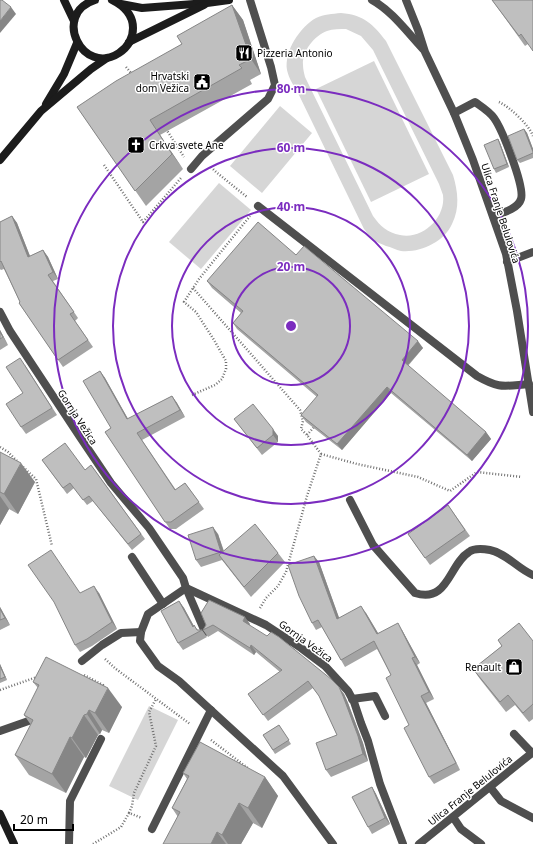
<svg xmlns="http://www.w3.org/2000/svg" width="533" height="844" viewBox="0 0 533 844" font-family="'Noto Sans',sans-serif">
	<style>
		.green { fill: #d6d6d6; fill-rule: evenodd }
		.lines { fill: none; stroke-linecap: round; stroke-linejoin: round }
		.path { stroke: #717171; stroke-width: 2.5; stroke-dasharray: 1 2; stroke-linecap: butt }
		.lane { stroke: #4f4f4f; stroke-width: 8 }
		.street { stroke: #4f4f4f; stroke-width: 8 }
		.secondary { stroke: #1c1c1c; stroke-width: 8 }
		.wall { fill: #a4a4a4 }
		.shaded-wall { fill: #868686 }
		.building { fill: #bfbfbf; stroke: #868686 }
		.ring { fill: none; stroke: #7b2cbf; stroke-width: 2 }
		.labels { text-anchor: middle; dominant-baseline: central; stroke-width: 3; stroke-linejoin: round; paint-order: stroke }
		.poi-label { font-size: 10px; fill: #000; stroke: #fff; text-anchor: start }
		.street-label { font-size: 10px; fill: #000; stroke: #fff }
		.centre { fill: #7b2cbf; stroke: #fff; stroke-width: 2 }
		.ring-label { font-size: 12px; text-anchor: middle; font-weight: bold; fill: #7b2cbf; stroke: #fff; stroke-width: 3; stroke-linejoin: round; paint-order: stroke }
	</style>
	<rect width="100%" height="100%" fill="#fff"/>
	<g class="green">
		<path d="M341 13C364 15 373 24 386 41L453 175C458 192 460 208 452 224 444 242 420 253 401 251 396 250 391 247 386 246 382 244 376 242 372 239 369 236 367 232 364 229L298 93C294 86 289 79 287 70 284 51 300 27 316 18 324 14 332 14 341 13ZM346 29 361 36 373 50 439 184C440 187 442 192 443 195 446 218 422 240 400 235 388 233 380 226 373 216L305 77C304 73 303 69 303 65 302 51 314 36 327 31 333 29 340 29 346 29Z"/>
		<polygon points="374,61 429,174 371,202 316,89"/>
		<polygon points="280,106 312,133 262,193 230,166"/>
		<polygon points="219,183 251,210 201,269 169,242"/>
		<polygon points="149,706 178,720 138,800 109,786"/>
	</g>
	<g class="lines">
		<g class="path">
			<polyline points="126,67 132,74"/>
			<path d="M499 102C510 107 529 125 533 136"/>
			<polyline points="166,129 184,157"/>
			<polyline points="104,165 143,222 181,178"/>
			<polyline points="211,167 216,172 247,197"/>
			<polyline points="193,288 300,410 303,421 301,429 307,435 321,454 307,496 286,572 278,586 266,598 260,608"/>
			<polyline points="192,395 215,385 222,379 226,369 226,361 214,340 196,312 184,302 199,279 250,216"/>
			<polyline points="307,435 315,426"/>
			<polyline points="0,447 8,452 18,462"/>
			<polyline points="321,454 357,464 418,477 450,491 477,472 522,477"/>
			<polyline points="23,467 36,479 52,546"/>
			<polyline points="105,659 116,669 190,724"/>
			<polyline points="84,675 103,685 102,688"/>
			<polyline points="0,690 37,677"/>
			<polyline points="211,740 249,769"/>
			<polyline points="129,813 132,806 134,793 156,746 149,712 156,699"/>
			<polyline points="93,844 121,827 129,813 142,818"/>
		</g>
		<g class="lane">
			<path d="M454 113 475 102C482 107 489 111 494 118 502 129 525 187 521 199 518 209 502 213 493 216"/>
			<polyline points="191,169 202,156 268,99 275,85 271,67 250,0"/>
			<path d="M258 206 477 376C500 389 503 386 529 384"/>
			<polyline points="507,262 533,252"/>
			<path d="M350 500 373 545 415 593C448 604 449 564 469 552 474 548 484 549 490 550 506 553 518 569 533 575"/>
			<polyline points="132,557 163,604"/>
			<polyline points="186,588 205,632"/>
			<polyline points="82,661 102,645 121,633 141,632"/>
			<polyline points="352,699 375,696 385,716"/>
			<polyline points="0,731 37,718"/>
			<polyline points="514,734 532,753"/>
			<polyline points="490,787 501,801 533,818"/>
			<polyline points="453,817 461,829 481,844"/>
			<polyline points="152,829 211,710"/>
			<polyline points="69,844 70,801 101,739"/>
		</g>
		<g class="street">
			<path d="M372 0C392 11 407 32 423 49"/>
			<polyline points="406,0 418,30 425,52 454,113 473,160 506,254 517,311 533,412"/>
			<polyline points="0,312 10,331 80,437 111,483 149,528 183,578 186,588 148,614 141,632 140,641 158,666 179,681 283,776 333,844"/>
			<polyline points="186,588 266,625 301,648 325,666 348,691 354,702 361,723 368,741 380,784 403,844"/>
			<polyline points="419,844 533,752"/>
		</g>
		<g class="secondary">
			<polyline points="64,0 74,21"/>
			<path d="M95 0C51 14 83 77 119 53 128 47 133 39 133 28 133 14 124 6 112 0"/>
			<polyline points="121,4 142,8 207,3 229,0"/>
			<polyline points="129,42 204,5"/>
			<polyline points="46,104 64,74 77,43"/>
			<polyline points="0,160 41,111 91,69 107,58"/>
			<polyline points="0,814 14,844"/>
		</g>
	</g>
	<g class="wall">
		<polygon points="492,0 533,0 528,44 525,46"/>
		<polygon points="232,5 243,20 261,74 250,80 252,84 160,135 183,169 146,206 77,107 182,44"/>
		<polygon points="524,129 527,133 533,149 533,158 520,163 517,160"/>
		<polygon points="498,139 500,143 509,167 496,173 494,169"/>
		<polygon points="12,216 17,223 30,256 43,250 48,257 58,279 53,281 78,318 75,321 93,347 63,367 19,303 20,302 4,269 1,270 0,269 0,222"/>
		<polygon points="296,255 423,348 408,366 486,432 491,439 472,461 391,393 342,450 306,422 301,415 317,397 237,329 233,323 241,313 212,288 207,281"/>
		<polygon points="0,330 8,345 0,350"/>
		<polygon points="25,365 57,415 26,434 21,427"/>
		<polygon points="100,371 105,378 128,419 172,396 177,403 185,417 142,440 176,490 185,483 204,509 176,529 170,529 105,432 111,428"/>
		<polygon points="234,419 278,436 278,442 262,455"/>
		<polygon points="0,452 35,482 18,514 9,509 0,525"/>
		<polygon points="42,460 85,470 91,465 145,539 132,550 93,501 87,505 74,488 67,494"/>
		<polygon points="448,505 470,536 430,565 408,534"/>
		<polygon points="218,534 224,551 278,553 285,562 251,597 222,560 201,567 196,560"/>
		<polygon points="319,562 339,618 366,613 378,633 402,630 420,663 417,665 434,699 426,703 460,770 434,784 429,777 391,675 377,649 345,667 341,660 322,627 316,630 312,623"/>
		<polygon points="80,593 99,593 117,629 92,646 80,652 75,645"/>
		<polygon points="179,601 184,608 194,626 198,630 202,630 207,637 183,650 178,643"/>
		<polygon points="0,607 10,625 0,630"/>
		<polygon points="201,613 250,624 249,625 344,694 348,703 363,743 368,761 331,777 326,770 337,735 320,697 313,688 268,721 248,694 280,672 256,652 254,655 218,631 208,637 203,630 206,625"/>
		<polygon points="498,640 533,641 533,719 529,722 515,705 506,712 480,679 473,669 502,646"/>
		<polygon points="0,664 7,680 0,683"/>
		<polygon points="33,682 122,707 109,733 102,730 100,734 98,735 86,758 84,757 66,793 29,775 15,755 31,725 24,715 38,688"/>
		<polygon points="279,725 291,744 275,754 263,735"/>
		<polygon points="183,773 265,777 278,796 262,828 253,823 241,844 163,844 178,817 172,808 187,779"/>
		<polygon points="372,787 376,794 390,824 372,834 368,827"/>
	</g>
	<g class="shaded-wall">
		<polygon points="232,5 243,20 261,74 251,59"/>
		<polygon points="11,7 16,14 0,33 0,21"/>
		<polygon points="150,120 160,135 183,169 172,154"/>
		<polygon points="524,129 527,133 533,149 533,152"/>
		<polygon points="498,139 500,143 509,167 507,164"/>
		<polygon points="12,216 17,223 33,264 28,257"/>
		<polygon points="43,250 48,257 58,279 53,272"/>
		<polygon points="0,330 8,345 0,332"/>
		<polygon points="418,341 423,348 406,367 402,360"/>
		<polygon points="100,371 105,378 132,426 127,419"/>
		<polygon points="387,387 391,393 342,450 337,444"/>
		<polygon points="172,396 177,403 185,417 180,410"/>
		<polygon points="273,429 278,436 278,442 273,435"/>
		<polygon points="486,432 491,439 472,461 467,455"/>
		<polygon points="21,463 35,482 18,514 4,494"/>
		<polygon points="0,496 9,509 0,525"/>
		<polygon points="213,527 218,534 226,559 221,552"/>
		<polygon points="314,556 319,562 342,626 337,619"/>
		<polygon points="94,586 99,593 117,629 112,622"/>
		<polygon points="179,601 184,608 198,634 193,627"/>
		<polygon points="361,606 366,613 382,640 377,634"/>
		<polygon points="0,607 10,625 5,618 0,609"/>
		<polygon points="245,617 250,624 248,628 243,621"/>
		<polygon points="398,623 402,630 420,663 415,657"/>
		<polygon points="251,645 256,652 254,655 250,648"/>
		<polygon points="412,658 417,665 434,699 429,692"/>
		<polygon points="0,664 7,680 5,677 0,666"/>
		<polygon points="339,687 344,694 348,703 363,743 368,761 363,754"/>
		<polygon points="108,688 122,707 109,733 95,713"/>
		<polygon points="421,696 426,703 460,770 456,763"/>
		<polygon points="89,710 102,730 100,734 87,714"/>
		<polygon points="84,715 98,735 86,758 72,738"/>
		<polygon points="70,737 84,757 66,793 52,774"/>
		<polygon points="265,777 278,796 262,828 248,808"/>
		<polygon points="372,787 376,794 390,824 385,818"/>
		<polygon points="239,803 253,823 241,844 228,844 222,835"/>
		<polygon points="217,832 226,844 211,844"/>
	</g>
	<g class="building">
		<polygon points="0,0 2,0 11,7 0,21"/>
		<polygon points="492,0 533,0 533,51 521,34 519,36"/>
		<polygon points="232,5 251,59 239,65 242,68 150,120 172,154 135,191 77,107 116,81 182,44 177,36"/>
		<polygon points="524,129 533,152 533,153 517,160 508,136"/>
		<polygon points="498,139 507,164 494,169 484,145"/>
		<polygon points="12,216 28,257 43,250 53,272 48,275 74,312 70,314 88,340 58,360 19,303 20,302 1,261 0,262 0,222"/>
		<polygon points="258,222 296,255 304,246 418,341 402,360 486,432 467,455 387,387 337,444 301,415 318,395 233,323 243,311 207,281"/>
		<polygon points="0,332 3,337 0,339"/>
		<polygon points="20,358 52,408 21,427 6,404 23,393 6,367"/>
		<polygon points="100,371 127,419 172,396 180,410 137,433 175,490 185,483 199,502 171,522 165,522 105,432 111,428 83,381"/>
		<polygon points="253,404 273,429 273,435 257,448 234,419"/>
		<polygon points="65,443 85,470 91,465 141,534 128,544 89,496 83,500 70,483 63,488 42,460"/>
		<polygon points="0,452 21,463 4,494 0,492"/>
		<polygon points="448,505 465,530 425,558 408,534"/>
		<polygon points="255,524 278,553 244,587 219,555"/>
		<polygon points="213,527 221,552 196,560 188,535"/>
		<polygon points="51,550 80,593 94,586 112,622 87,639 75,645 54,602 28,565"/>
		<polygon points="314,556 337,619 361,606 377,634 398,623 415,657 412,658 429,692 421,696 456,763 429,777 404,728 409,725 386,678 391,675 374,641 341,660 318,620 312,623 299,596 288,565"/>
		<polygon points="209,600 245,617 243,621 267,636 271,632 279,637 331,679 339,687 343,696 358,736 363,754 326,770 316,743 337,735 319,696 308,681 263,715 248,694 282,670 251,645 250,648 213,625 203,630 206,625 201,613"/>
		<polygon points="179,601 193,627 194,625 197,630 202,630 178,643 161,611"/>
		<polygon points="0,609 5,618 0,620"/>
		<polygon points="519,623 533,641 533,704 523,713 508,695 500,702 473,669 502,646 498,640"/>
		<polygon points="46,657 108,688 95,713 89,710 87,714 84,715 72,738 70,737 52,774 15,755 33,720 24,715 39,685 33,682"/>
		<polygon points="0,666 5,677 0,679"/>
		<polygon points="279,725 289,740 273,750 263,735"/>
		<polygon points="200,742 265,777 248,808 239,803 222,835 217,832 211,844 163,844 180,812 172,808 189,776 183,773"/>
		<polygon points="372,787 385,818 368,827 352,797"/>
	</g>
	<g class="ring">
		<circle cx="291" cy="326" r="59"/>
		<circle cx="291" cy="326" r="119"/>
		<circle cx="291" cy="326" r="178"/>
		<circle cx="291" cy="326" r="237"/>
	</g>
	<defs>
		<symbol id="restaurant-square" viewBox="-11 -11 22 22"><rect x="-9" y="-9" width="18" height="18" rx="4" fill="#000" stroke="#fff"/><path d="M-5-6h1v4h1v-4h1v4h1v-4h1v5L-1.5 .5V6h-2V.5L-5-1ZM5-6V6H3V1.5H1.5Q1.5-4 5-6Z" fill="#fff"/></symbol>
		<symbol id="civic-square" viewBox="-11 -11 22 22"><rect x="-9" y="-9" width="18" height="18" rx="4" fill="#000" stroke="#fff"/><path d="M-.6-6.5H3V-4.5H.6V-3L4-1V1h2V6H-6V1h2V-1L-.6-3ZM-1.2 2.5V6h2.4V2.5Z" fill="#fff"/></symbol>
		<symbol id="church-square" viewBox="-11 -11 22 22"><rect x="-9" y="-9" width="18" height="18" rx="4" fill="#000" stroke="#fff"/><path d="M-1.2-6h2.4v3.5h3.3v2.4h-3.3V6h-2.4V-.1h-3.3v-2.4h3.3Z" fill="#fff"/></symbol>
		<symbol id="shop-square" viewBox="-11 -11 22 22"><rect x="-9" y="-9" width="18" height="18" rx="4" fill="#000" stroke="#fff"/><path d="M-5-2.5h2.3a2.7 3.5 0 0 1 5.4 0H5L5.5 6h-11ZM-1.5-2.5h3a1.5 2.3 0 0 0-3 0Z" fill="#fff"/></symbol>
	</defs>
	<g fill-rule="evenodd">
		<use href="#restaurant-square" x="234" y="43" width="20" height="20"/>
		<use href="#civic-square" x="192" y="72" width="20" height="20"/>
		<use href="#church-square" x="126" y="135" width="20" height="20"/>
		<use href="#shop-square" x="504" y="657" width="20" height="20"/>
	</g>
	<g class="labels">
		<g class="poi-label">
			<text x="257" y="53">Pizzeria Antonio</text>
			<text x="189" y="76" text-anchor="end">Hrvatski<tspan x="189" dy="12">dom Vežica</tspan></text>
			<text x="149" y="145">Crkva svete Ane</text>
			<text x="501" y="667" text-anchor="end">Renault</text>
		</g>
		<g class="street-label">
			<text transform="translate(501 213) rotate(72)">Ulica Franje Belulovića</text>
			<text transform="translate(78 417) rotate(57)">Gornja Vežica</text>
			<text transform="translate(306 641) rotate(36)">Gornja Vežica</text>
			<text transform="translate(470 790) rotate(-39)">Ulica Franje Belulovića</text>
		</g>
	</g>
	<circle cx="291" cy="326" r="6" class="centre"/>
	<g class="ring-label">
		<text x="291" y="93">80 m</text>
		<text x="291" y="152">60 m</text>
		<text x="291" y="211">40 m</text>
		<text x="291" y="271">20 m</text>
	</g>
	<path d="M14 824v6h59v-6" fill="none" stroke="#000000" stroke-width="2"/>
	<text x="20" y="824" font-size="12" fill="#000000" stroke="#ffffff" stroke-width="3" paint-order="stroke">20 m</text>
</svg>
